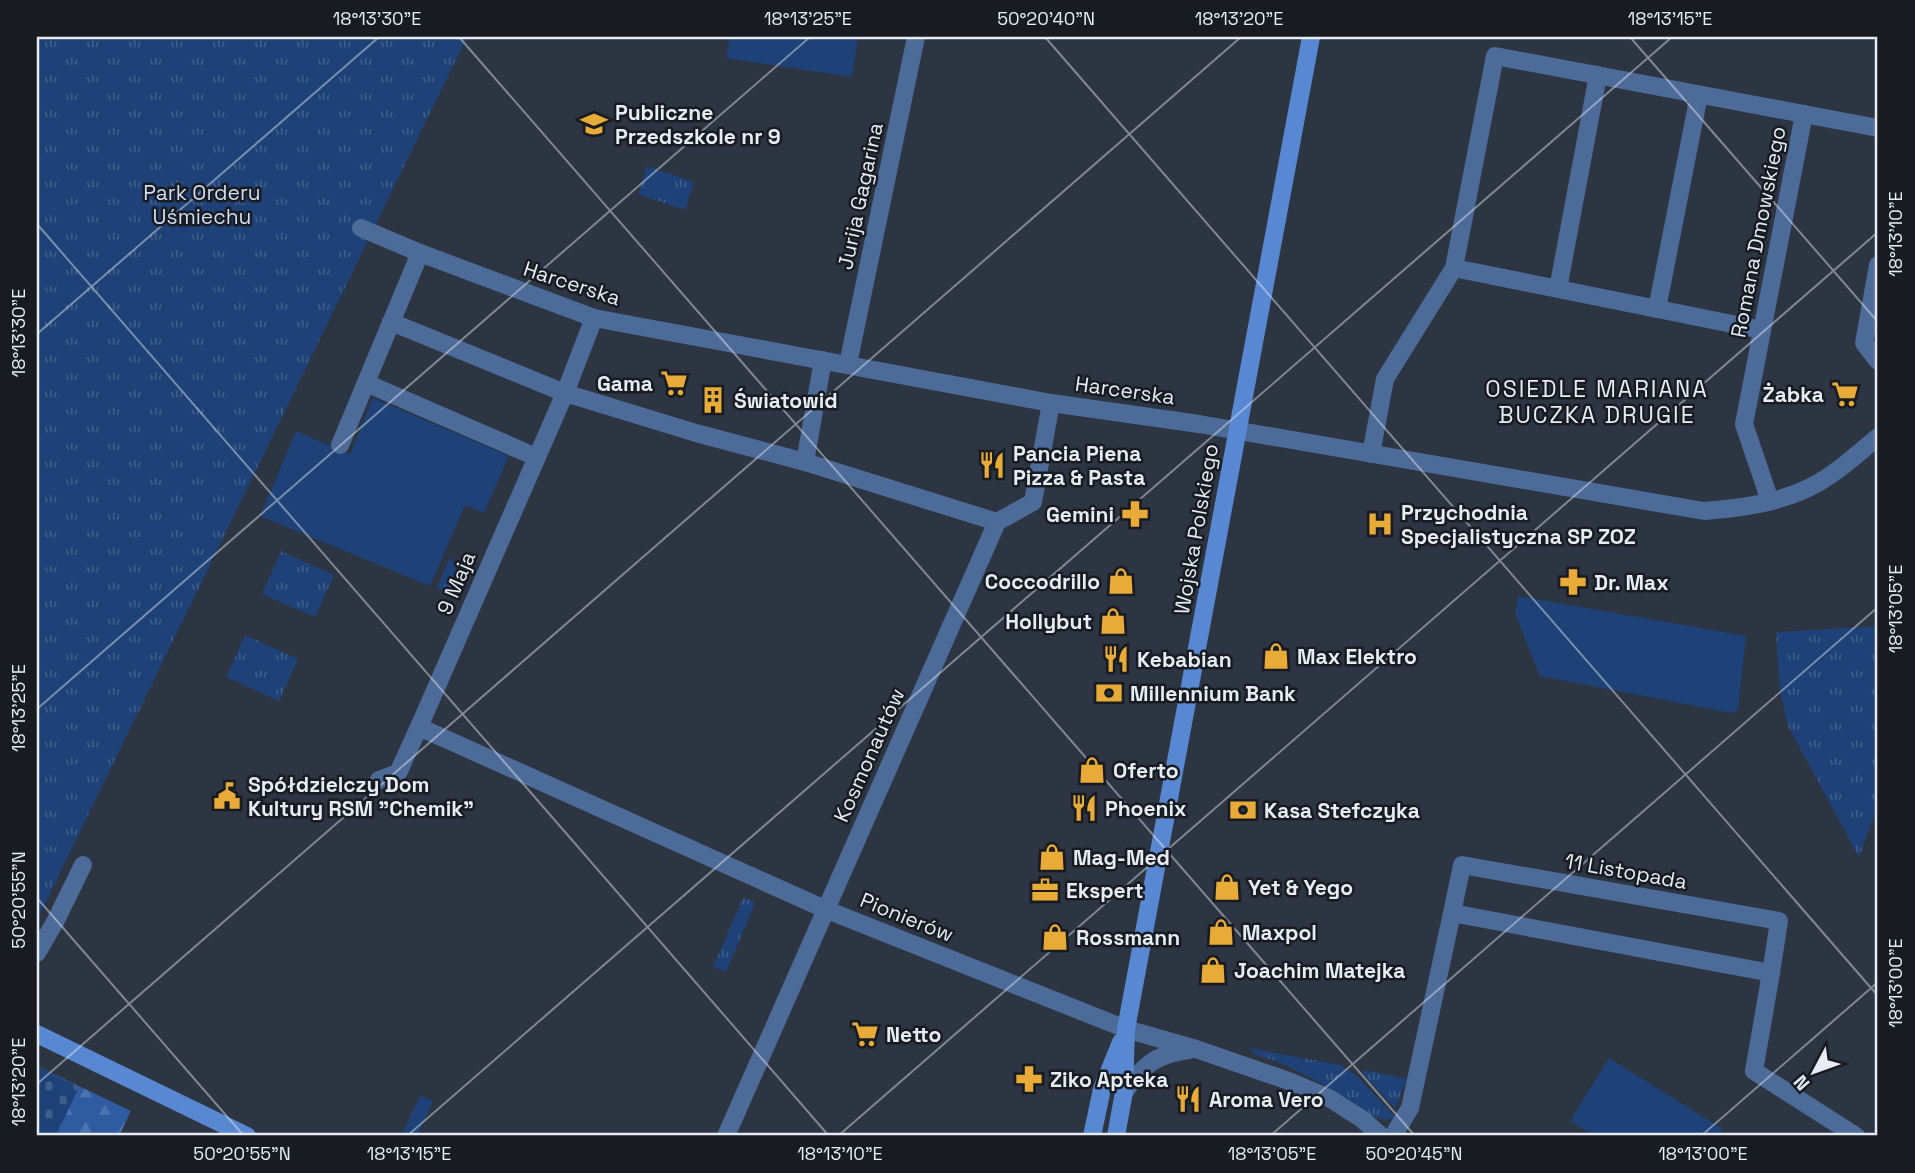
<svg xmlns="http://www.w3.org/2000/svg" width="1915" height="1173" viewBox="0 0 1915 1173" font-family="'Space Grotesk',sans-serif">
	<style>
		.grass { fill: url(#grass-tufts) }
		.forest { fill: url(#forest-firs) }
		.cemetery { fill: url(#cemetery-stones) }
		.pitch { fill: #1e4177 }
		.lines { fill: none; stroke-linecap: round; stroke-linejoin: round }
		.street { stroke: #4d6b99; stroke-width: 18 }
		.secondary { stroke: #5988d2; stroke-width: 18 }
		.ticks { fill: none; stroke: #e6ebf4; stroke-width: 2; stroke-opacity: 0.45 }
		.labels { text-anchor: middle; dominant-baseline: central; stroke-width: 5; stroke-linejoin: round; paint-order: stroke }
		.poi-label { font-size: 21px; font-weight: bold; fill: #e6ebf4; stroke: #181c22; text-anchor: start }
		.park-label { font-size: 21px; fill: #cfdbef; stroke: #181c22 }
		.street-label { font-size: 21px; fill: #e6ebf4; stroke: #181c22 }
		.neighbourhood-label { font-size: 23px; letter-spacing: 2px; fill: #e6ebf4; stroke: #181c22 }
		.neatline { fill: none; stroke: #e6ebf4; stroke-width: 2.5 }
		.ticks-label { font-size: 18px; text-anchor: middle; fill: #e6ebf4 }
	</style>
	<defs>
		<pattern id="grass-tufts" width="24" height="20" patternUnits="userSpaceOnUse" patternTransform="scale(1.75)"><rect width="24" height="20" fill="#1e4177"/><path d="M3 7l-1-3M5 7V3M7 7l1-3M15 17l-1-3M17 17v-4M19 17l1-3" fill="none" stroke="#3f5d8b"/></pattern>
		<pattern id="forest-firs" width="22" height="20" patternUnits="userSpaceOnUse" patternTransform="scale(1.75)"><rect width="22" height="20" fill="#2f5ba1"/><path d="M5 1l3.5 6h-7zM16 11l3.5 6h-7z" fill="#4d73af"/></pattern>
		<pattern id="cemetery-stones" width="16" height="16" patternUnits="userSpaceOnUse" patternTransform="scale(1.75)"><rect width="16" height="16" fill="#1e4177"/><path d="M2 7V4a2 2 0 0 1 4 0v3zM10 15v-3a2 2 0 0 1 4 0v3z" fill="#3f5d8b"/></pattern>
	</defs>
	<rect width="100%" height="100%" fill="#2c3541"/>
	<g class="grass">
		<polygon points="37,37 467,37 37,920"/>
		<polygon points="647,166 694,182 685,210 638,194"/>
		<polygon points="281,551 334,575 315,617 262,594"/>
		<polygon points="450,557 457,570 467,577 458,598 437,588"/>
		<polygon points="1878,626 1878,805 1859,857 1788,726 1780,691 1776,632"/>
		<polygon points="245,635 298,659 279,701 226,677"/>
		<polygon points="745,898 754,902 754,906 726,972 713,967 742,900"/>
		<polygon points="1249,1048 1340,1065 1356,1075 1395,1117 1386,1120 1374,1117 1317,1081 1281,1063 1254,1054"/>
		<polygon points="1365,1070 1407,1079 1395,1108 1363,1074"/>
		<polygon points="420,1096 433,1101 417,1136 401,1136"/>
	</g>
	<polygon class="forest" points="37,1066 131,1111 119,1136 37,1136"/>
	<polygon class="cemetery" points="37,1066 79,1087 56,1136 37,1136"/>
	<g class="pitch">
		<polygon points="730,37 858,37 852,77 726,58"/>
		<polygon points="373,398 509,456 484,513 465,505 430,586 260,516 296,431 350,454"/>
		<polygon points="1518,596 1746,636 1738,710 1732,713 1540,676 1515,613"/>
		<polygon points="1609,1058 1723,1129 1719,1136 1595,1136 1570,1121"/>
	</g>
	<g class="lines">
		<g class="street">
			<path d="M361 228 420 253 594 318 1051 403 1199 424 1704 511C1747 508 1795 501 1832 474 1848 463 1863 449 1878 437"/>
			<polyline points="1878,265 1864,343 1878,361"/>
			<polyline points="1454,268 1762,330"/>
			<polyline points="1558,289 1598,75"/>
			<polyline points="1657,309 1699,95"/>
			<polyline points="391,322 565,393 696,433 805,462 823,360"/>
			<polyline points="848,364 916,37"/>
			<polyline points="366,383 536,457"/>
			<polyline points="340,445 420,253"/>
			<polyline points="1371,454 1385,379 1454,268 1495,56 1878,128"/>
			<polyline points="805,462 997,522"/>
			<polyline points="1770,501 1744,424 1804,114"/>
			<polyline points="419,727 827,910 1126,1029 1196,1049 1286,1080 1329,1098 1362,1119 1381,1136"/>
			<polyline points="379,780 398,773 419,727 565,393 594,318"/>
			<polyline points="1452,913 1462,865 1779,921 1771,973"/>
			<polyline points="37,953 55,922 83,865"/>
			<path d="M1124 1092C1146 1064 1153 1055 1189 1050"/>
			<polyline points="726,1136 997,522 1033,502 1051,403"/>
			<polyline points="1393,1136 1410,1108 1452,913 1771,973 1754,1071 1856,1136"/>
		</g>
		<g class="secondary">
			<polyline points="37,1034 247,1136"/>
			<polyline points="1092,1136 1102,1089 1121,1042"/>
			<polyline points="1116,1136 1124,1092 1126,1029 1311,37"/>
		</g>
	</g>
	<path class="ticks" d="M459 37 1415 1136M1045 37 1878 996M1630 37 1878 322M37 224 829 1136M37 334 379 37M37 709 810 37M37 898 244 1136M37 1084 1241 37M407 1136 1672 37M838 1136 1878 232M1270 1136 1878 607M1701 1136 1878 982"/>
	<defs>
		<symbol id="school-bare" viewBox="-9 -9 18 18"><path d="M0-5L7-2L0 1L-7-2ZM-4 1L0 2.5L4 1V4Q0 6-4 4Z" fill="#e8ab37" stroke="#181c22" stroke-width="2.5" paint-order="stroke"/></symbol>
		<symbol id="supermarket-bare" viewBox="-9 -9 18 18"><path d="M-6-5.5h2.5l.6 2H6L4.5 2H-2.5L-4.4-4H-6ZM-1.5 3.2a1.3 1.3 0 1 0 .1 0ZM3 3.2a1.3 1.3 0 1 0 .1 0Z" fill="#e8ab37" stroke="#181c22" stroke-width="2.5" paint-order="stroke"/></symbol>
		<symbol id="building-bare" viewBox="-9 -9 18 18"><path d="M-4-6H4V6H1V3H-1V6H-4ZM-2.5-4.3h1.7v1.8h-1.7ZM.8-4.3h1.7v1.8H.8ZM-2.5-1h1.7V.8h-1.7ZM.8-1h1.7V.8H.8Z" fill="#e8ab37" stroke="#181c22" stroke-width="2.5" paint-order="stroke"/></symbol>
		<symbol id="restaurant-bare" viewBox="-9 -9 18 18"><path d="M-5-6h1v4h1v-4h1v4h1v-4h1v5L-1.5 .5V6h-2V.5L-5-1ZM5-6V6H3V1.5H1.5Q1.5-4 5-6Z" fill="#e8ab37" stroke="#181c22" stroke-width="2.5" paint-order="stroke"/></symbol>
		<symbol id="pharmacy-bare" viewBox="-9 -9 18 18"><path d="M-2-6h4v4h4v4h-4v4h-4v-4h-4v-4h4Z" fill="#e8ab37" stroke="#181c22" stroke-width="2.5" paint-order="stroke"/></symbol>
		<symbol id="hospital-bare" viewBox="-9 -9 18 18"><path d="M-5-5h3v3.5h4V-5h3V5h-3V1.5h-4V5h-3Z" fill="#e8ab37" stroke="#181c22" stroke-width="2.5" paint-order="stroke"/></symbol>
		<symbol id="shop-bare" viewBox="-9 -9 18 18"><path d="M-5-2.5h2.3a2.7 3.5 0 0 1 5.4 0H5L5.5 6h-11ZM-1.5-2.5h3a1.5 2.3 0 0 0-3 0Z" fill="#e8ab37" stroke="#181c22" stroke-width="2.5" paint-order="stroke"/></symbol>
		<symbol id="bank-bare" viewBox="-9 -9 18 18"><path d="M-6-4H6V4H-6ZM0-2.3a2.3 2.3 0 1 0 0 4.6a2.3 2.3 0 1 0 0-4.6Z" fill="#e8ab37" stroke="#181c22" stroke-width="2.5" paint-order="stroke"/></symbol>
		<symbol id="civic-bare" viewBox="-9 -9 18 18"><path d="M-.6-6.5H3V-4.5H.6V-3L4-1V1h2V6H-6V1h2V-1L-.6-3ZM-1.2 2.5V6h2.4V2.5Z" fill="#e8ab37" stroke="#181c22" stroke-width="2.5" paint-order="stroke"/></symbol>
		<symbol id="office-bare" viewBox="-9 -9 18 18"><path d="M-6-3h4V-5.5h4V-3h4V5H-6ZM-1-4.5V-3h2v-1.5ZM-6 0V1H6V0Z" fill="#e8ab37" stroke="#181c22" stroke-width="2.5" paint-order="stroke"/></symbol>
	</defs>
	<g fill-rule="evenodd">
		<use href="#school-bare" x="575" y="105" width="38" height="38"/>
		<use href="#supermarket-bare" x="655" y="364" width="38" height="38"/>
		<use href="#supermarket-bare" x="1826" y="375" width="38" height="38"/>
		<use href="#building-bare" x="694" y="381" width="38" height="38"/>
		<use href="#restaurant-bare" x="973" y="446" width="38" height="38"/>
		<use href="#pharmacy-bare" x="1116" y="495" width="38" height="38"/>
		<use href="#hospital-bare" x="1361" y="505" width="38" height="38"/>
		<use href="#shop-bare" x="1102" y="562" width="38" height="38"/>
		<use href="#pharmacy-bare" x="1554" y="563" width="38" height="38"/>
		<use href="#shop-bare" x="1094" y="602" width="38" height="38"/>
		<use href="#shop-bare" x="1257" y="637" width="38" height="38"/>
		<use href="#restaurant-bare" x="1097" y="640" width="38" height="38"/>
		<use href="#bank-bare" x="1090" y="674" width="38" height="38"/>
		<use href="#shop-bare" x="1073" y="751" width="38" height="38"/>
		<use href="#civic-bare" x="208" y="777" width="38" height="38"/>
		<use href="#restaurant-bare" x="1065" y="789" width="38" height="38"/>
		<use href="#bank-bare" x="1224" y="791" width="38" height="38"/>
		<use href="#shop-bare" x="1033" y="838" width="38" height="38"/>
		<use href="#shop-bare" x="1208" y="868" width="38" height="38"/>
		<use href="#office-bare" x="1026" y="871" width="38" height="38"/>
		<use href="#shop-bare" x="1202" y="913" width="38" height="38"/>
		<use href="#shop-bare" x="1036" y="918" width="38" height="38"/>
		<use href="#shop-bare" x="1194" y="951" width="38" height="38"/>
		<use href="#supermarket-bare" x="846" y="1015" width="38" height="38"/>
		<use href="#pharmacy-bare" x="1010" y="1060" width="38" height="38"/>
		<use href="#restaurant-bare" x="1169" y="1080" width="38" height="38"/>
	</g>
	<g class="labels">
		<g class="poi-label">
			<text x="615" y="112">Publiczne<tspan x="615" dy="24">Przedszkole nr 9</tspan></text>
			<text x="653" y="383" text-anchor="end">Gama</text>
			<text x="1824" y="394" text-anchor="end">Żabka</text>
			<text x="734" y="400">Światowid</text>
			<text x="1013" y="453">Pancia Piena<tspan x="1013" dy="24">Pizza &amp; Pasta</tspan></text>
			<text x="1401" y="512">Przychodnia<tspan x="1401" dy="24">Specjalistyczna SP ZOZ</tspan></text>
			<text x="1114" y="514" text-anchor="end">Gemini</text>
			<text x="1100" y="581" text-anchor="end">Coccodrillo</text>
			<text x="1594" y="582">Dr. Max</text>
			<text x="1092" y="621" text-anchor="end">Hollybut</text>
			<text x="1297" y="656">Max Elektro</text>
			<text x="1137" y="659">Kebabian</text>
			<text x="1130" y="693">Millennium Bank</text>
			<text x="1113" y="770">Oferto</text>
			<text x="248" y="784">Spółdzielczy Dom<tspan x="248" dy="24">Kultury RSM "Chemik"</tspan></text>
			<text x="1105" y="808">Phoenix</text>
			<text x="1264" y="810">Kasa Stefczyka</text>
			<text x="1073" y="857">Mag-Med</text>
			<text x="1248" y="887">Yet &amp; Yego</text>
			<text x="1066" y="890">Ekspert</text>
			<text x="1242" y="932">Maxpol</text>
			<text x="1076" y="937">Rossmann</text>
			<text x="1234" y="970">Joachim Matejka</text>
			<text x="886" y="1034">Netto</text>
			<text x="1050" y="1079">Ziko Apteka</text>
			<text x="1209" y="1099">Aroma Vero</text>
		</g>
		<g class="park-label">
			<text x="202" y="192">Park Orderu<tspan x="202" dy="24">Uśmiechu</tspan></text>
		</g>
		<g class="street-label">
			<text transform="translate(860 196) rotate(-78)">Jurija Gagarina</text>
			<text transform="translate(1758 232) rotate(-79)">Romana Dmowskiego</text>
			<text transform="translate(572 283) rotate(18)">Harcerska</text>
			<text transform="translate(1125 390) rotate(8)">Harcerska</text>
			<text transform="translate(1196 529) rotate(-80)">Wojska Polskiego</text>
			<text transform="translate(456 583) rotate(-67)">9 Maja</text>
			<text transform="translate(869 755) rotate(-66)">Kosmonautów</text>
			<text transform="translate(1626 871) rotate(10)">11 Listopada</text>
			<text transform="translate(907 917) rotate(22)">Pionierów</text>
		</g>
		<g class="neighbourhood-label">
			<text x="1597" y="389">OSIEDLE MARIANA<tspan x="1597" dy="26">BUCZKA DRUGIE</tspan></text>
		</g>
	</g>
	<rect width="1915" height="1173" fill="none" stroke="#181c22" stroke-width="77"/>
	<g transform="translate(1814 1072) rotate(229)" stroke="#181c22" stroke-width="5" paint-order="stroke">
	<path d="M0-5L12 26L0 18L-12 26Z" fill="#e6ebf4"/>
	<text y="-10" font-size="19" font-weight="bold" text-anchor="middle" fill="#e6ebf4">N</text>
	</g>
	<rect x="38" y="38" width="1838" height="1096" class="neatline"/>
	<g class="ticks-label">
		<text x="377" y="25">18°13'30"E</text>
		<text x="808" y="25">18°13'25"E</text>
		<text x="1046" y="25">50°20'40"N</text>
		<text x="1239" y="25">18°13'20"E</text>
		<text x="1670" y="25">18°13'15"E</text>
		<text transform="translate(1896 234) rotate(-90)" y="6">18°13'10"E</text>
		<text transform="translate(19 333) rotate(-90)" y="6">18°13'30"E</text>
		<text transform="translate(1896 609) rotate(-90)" y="6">18°13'05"E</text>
		<text transform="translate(19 708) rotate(-90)" y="6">18°13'25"E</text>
		<text transform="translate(19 900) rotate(-90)" y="6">50°20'55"N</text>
		<text transform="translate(1896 983) rotate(-90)" y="6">18°13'00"E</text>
		<text transform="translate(19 1082) rotate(-90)" y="6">18°13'20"E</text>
		<text x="242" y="1160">50°20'55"N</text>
		<text x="409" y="1160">18°13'15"E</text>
		<text x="840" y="1160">18°13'10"E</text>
		<text x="1272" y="1160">18°13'05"E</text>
		<text x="1414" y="1160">50°20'45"N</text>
		<text x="1703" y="1160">18°13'00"E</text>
	</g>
</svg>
